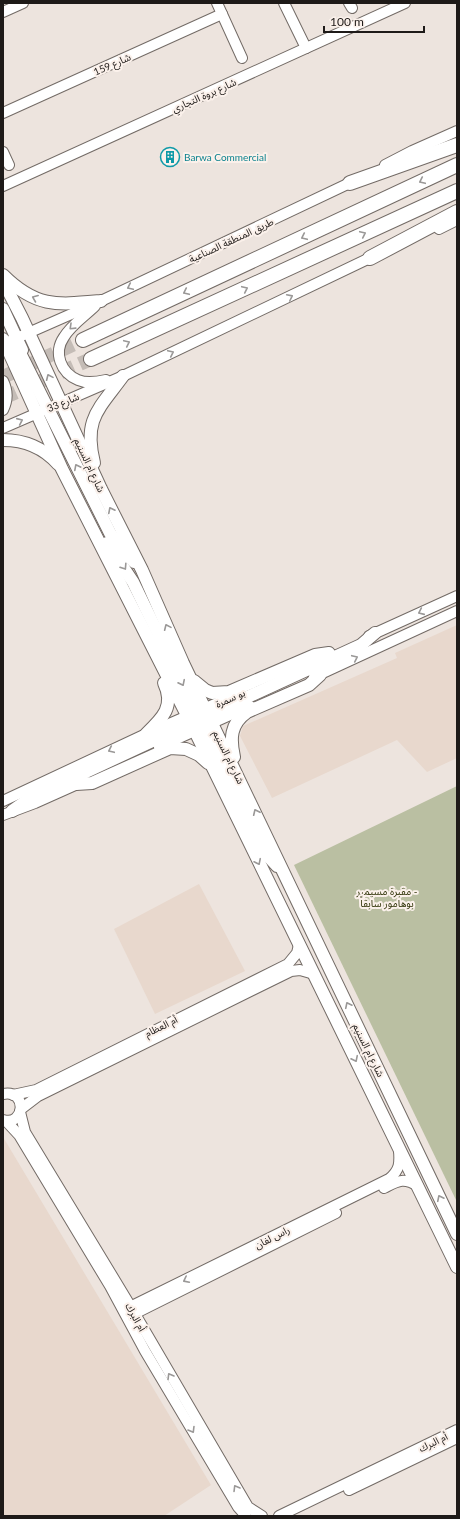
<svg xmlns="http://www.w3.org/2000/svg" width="460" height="1519" viewBox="0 0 460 1519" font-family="Lato,'Noto Sans Arabic',sans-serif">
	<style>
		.built { fill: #e8d8cd }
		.green { fill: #babfa2 }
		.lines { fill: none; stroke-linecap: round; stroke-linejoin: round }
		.highway-tunnel { stroke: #c4bcb6; stroke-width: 14; stroke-dasharray: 14 7; stroke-linecap: butt }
		.minor-casing { stroke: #736b66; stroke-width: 12 }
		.major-casing { stroke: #736b66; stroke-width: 14 }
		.highway-casing { stroke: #736b66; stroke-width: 16 }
		.minor { stroke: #fff; stroke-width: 10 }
		.major { stroke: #fff; stroke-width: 12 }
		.highway { stroke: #fff; stroke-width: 14 }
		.oneway { stroke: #9a9897 }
		.labels { text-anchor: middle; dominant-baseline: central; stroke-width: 4; stroke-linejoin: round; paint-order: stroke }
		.street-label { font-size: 10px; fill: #1e1a18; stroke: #fbf1eb }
		.culture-label { font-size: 10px; fill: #0d838f; stroke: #fbf1eb; text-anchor: start }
		.park-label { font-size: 10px; fill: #2e3206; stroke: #fbf1eb }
	</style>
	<rect width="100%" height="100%" fill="#ede4de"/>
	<g class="built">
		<polygon points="457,625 457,758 427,772 397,740 272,798 240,736 243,726 397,658 395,653"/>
		<polygon points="199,884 245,971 155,1014 114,929"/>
		<polygon points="3,1137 211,1485 164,1516 3,1516"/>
	</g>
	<polygon class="green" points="457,786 457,1202 294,865"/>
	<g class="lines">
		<g class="highway-tunnel">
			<polyline points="3,377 83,340"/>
			<polyline points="3,398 91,359"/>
		</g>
		<defs>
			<g id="minor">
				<polyline points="217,3 242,58"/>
				<polyline points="284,3 306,48"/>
				<polyline points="349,3 352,8"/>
				<polyline points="3,12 23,3"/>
				<polyline points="3,113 222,14"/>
				<polyline points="3,152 9,165"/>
				<polyline points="385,165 412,151 457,131"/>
				<polyline points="3,186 405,3"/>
				<polyline points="439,229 457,220"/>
				<path d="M95 306C85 316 71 325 64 337 53 353 61 373 78 380 87 384 97 382 106 380"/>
				<polyline points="10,341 101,301 356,180"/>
				<path d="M3 381C8 391 8 400 3 410"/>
				<polyline points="3,428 123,376 376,255"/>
				<polyline points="369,636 457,596"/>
				<polyline points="314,677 457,611"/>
				<polyline points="159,747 250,706"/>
				<polyline points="3,801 146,734 240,693"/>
				<polyline points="3,815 35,803 82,782"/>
				<path d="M3 1094C28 1089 25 1127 3 1120"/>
				<polyline points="13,1095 36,1090 288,964 297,953 299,945"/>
				<polyline points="21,1109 38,1096 291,971 300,970 314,974"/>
				<polyline points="20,1112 25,1132 131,1307 248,1507 262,1516"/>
				<polyline points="6,1121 19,1135 110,1286 145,1351 238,1507 246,1516"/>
				<path d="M384 1188C398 1181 403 1177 418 1186"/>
				<path d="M126 1309 389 1179C400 1170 400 1163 399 1150"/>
				<polyline points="128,1317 336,1213"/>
				<polyline points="349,1490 457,1438"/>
				<polyline points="279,1516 457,1430"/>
			</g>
			<g id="major">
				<path d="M3 275C36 308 57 305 101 301"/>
				<polyline points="3,281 22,318 101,489 142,570 183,663 457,1234"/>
				<polyline points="3,309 22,350"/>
				<polyline points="3,339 62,469 191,723 457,1267"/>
				<polyline points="5,343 12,343 17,347 110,533 120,547 134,562"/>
				<path d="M3 440C24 440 44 448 58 464"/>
				<path d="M94 463C83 419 99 409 123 376"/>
				<polyline points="107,543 133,582 196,712 202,719 212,723"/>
				<polyline points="194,681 205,690 212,693 229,692 315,655 329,653"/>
				<polyline points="194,718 204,727 266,854 277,866"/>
				<polyline points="202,718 361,645 375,633"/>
				<path d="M146 734C163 718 175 706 164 683"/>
				<path d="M234 757C230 739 230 724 247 712L309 685 320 675"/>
				<polyline points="76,784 92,783 170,748 186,749 199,755 208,763"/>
				<polyline points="12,811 32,797 191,723 197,718"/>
			</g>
			<g id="highway">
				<polyline points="350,183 457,145"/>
				<polyline points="370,258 457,212"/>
				<polyline points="83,340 457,165"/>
				<polyline points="91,359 457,191"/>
			</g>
		</defs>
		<use href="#minor" class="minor-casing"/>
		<use href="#major" class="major-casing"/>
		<use href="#highway" class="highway-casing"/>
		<use href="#minor" class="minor"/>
		<use href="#major" class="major"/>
		<use href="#highway" class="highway"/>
	</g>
	<defs><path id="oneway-chevron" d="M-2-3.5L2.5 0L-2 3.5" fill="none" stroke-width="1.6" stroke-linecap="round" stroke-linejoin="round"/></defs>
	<g class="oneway">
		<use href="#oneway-chevron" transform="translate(422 181) rotate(155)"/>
		<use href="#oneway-chevron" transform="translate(363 234) rotate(-25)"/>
		<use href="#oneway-chevron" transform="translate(304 237) rotate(155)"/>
		<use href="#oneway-chevron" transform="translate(130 287) rotate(155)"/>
		<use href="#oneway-chevron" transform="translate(245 289) rotate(-25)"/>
		<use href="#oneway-chevron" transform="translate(186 292) rotate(155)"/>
		<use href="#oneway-chevron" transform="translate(290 297) rotate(-26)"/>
		<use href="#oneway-chevron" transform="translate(35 298) rotate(-158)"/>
		<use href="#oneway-chevron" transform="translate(72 327) rotate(136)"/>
		<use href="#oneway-chevron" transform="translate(127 343) rotate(-25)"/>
		<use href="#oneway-chevron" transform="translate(171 353) rotate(-25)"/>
		<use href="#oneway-chevron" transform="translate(49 377) rotate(-114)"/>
		<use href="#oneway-chevron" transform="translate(20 421) rotate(-24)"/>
		<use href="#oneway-chevron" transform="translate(77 467) rotate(-117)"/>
		<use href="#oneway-chevron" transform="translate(111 510) rotate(-117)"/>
		<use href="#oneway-chevron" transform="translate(124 567) rotate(57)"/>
		<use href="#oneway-chevron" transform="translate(421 612) rotate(156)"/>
		<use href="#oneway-chevron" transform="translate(167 627) rotate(-114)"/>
		<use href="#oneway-chevron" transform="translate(355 658) rotate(-25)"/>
		<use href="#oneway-chevron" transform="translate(182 683) rotate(64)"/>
		<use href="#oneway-chevron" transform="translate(111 750) rotate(155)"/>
		<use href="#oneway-chevron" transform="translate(256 812) rotate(-115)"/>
		<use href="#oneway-chevron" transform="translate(258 862) rotate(64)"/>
		<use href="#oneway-chevron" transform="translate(348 1005) rotate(-116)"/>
		<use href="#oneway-chevron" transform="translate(355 1059) rotate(64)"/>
		<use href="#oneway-chevron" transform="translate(440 1198) rotate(-116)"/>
		<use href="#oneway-chevron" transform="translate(186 1280) rotate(153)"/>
		<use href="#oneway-chevron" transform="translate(170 1376) rotate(-121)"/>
		<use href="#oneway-chevron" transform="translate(192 1430) rotate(59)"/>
		<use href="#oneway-chevron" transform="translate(236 1488) rotate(-121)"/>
	</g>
	<defs>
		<symbol id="building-ring" viewBox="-11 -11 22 22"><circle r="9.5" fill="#fbf1eb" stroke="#0f9aa8" stroke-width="1.5"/><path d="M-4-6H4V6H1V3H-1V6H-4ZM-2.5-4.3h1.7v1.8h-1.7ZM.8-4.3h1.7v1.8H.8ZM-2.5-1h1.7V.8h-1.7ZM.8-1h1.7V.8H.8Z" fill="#0f9aa8"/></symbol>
	</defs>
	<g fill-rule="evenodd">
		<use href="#building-ring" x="159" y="146" width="22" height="22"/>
	</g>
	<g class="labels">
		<g class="street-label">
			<text transform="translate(112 64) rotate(-24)">شارع 159</text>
			<text transform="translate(204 95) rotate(-24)">شارع بروة التجاري</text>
			<text transform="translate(231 240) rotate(-25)">طريق المنطقة الصناعية</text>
			<text transform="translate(63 402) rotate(-23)">شارع 33</text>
			<text transform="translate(90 465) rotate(65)">شارع ام السنيم</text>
			<text transform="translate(230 698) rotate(-24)">بو سمرة</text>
			<text transform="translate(229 757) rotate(64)">شارع ام السنيم</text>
			<text transform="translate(161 1026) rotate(-26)">أم العظام</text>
			<text transform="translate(369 1050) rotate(64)">شارع ام السنيم</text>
			<text transform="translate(272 1237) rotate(-27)">راس لفان</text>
			<text transform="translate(136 1317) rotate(61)">أم البرك</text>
			<text transform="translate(433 1442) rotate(-26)">أم البرك</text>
		</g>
		<g class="culture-label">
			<text x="184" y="157">Barwa Commercial</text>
		</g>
		<g class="park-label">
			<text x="387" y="891">مقبرة مسيمير -<tspan x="387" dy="12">بوهامور سابقاً</tspan></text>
		</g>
	</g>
	<rect width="460" height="1519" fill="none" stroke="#1e1a18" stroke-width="8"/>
	<path d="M324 26v6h100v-6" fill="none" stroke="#1e1a18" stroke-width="2"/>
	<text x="330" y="26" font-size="12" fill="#1e1a18" stroke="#fbf1eb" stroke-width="3" paint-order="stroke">100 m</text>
</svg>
